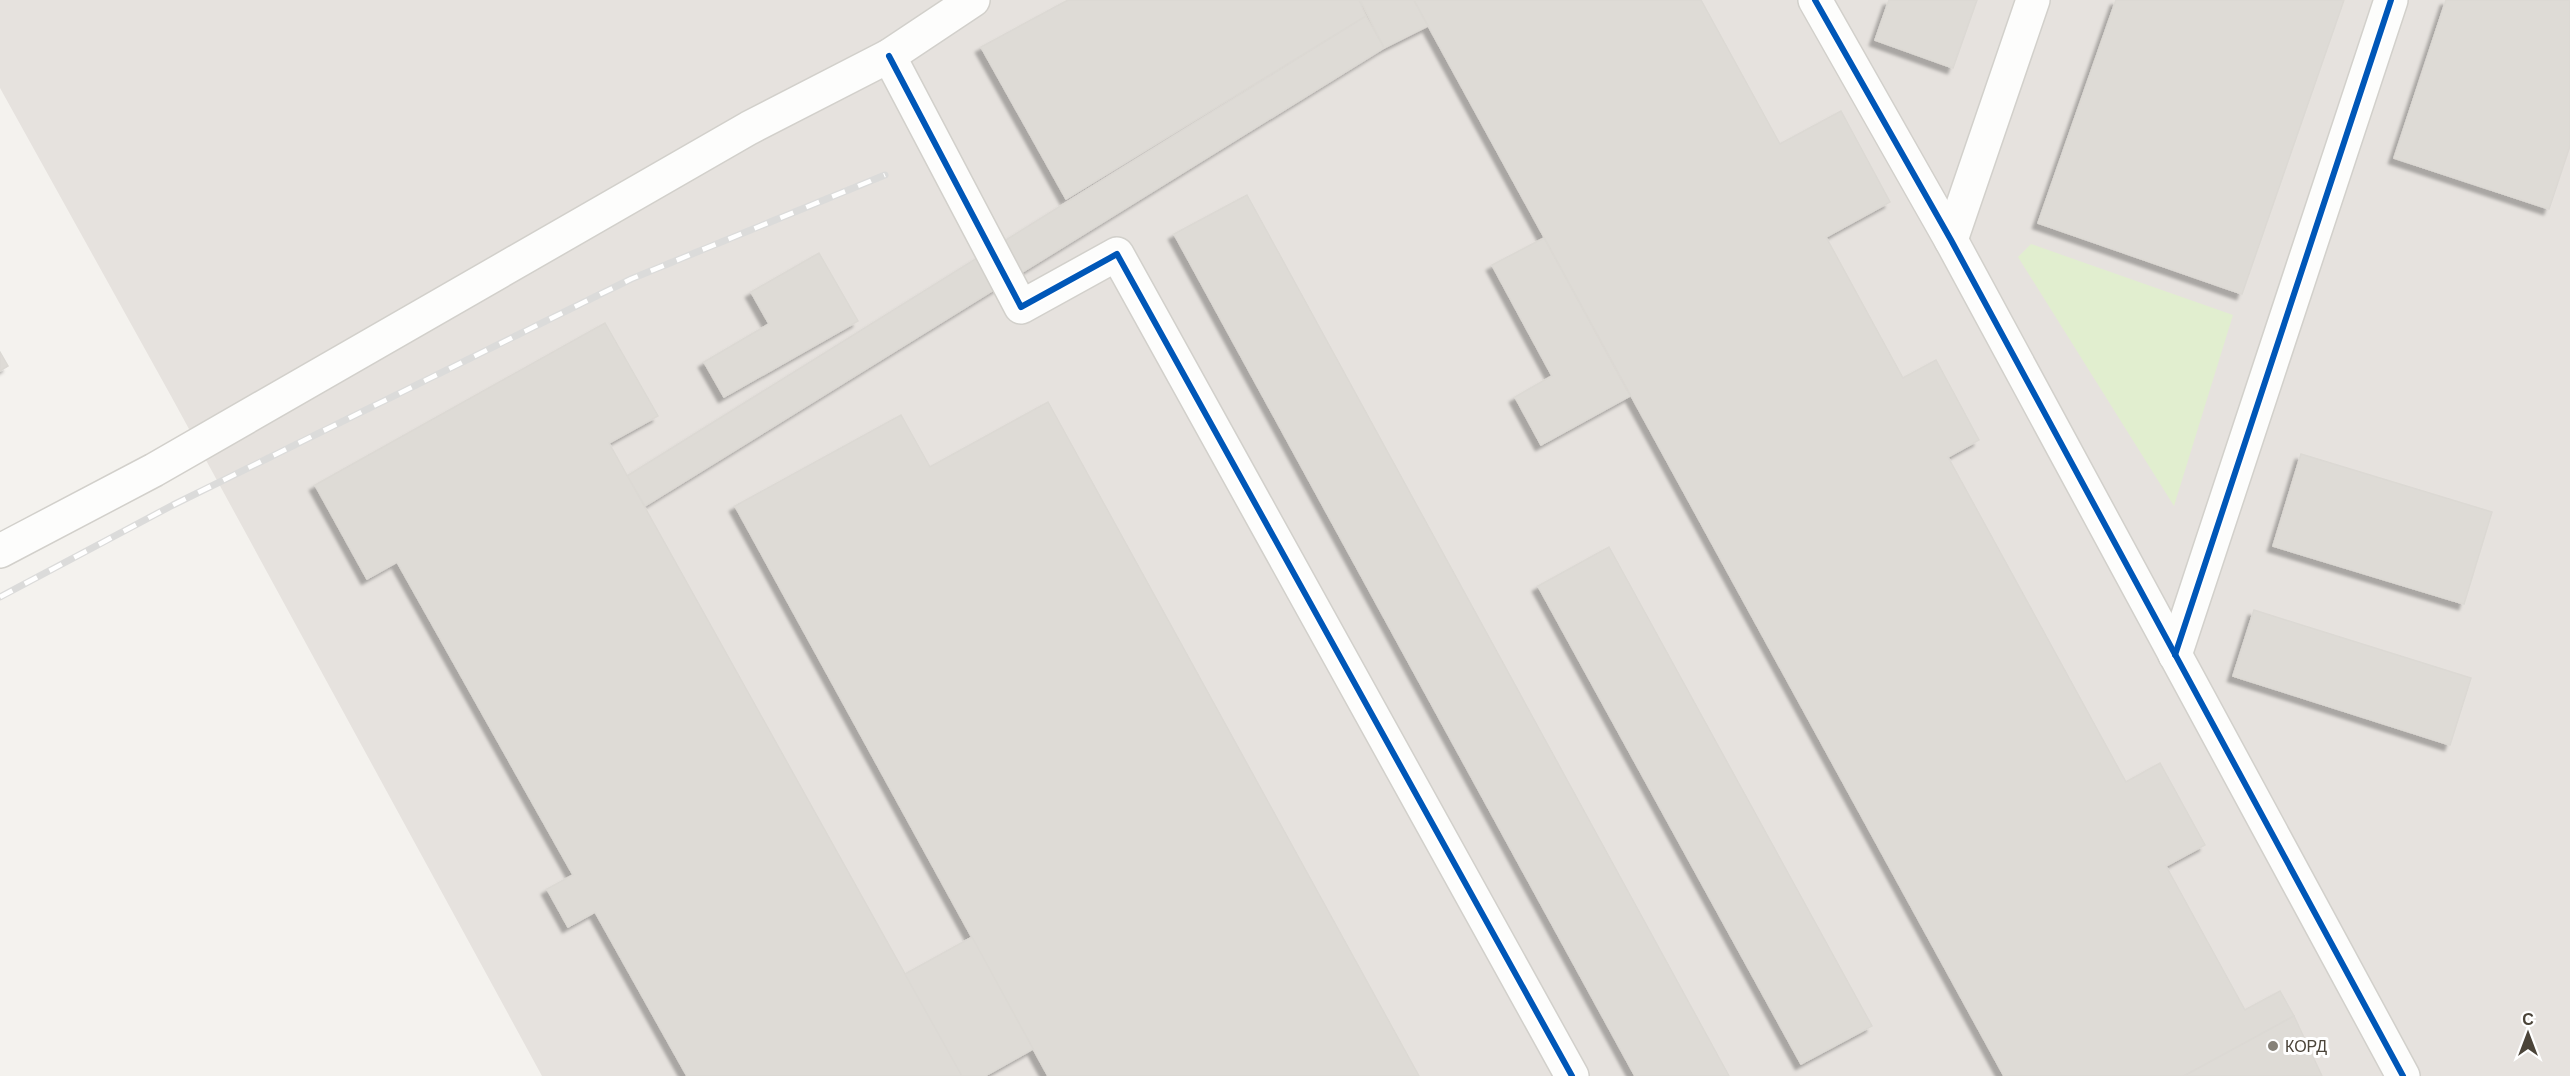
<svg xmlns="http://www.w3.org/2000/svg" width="2570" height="1076" viewBox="0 0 2570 1076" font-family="Arial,sans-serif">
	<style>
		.industrial { fill: #e6e2de }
		.green { fill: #e1eecf }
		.building { fill: #dedbd6; stroke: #dcd9d4; stroke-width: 1.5; filter: url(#shadow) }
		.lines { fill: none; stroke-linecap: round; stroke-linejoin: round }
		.minor-casing { stroke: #d2d0cb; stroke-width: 36 }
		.minor { stroke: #fdfdfc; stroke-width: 33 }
		.rail-casing { stroke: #dbdbda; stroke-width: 7 }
		.rail { stroke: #fff; stroke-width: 4.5; stroke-dasharray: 14; stroke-linecap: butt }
		.cycleway-casing { stroke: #fff; stroke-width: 10 }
		.cycleway { stroke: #0057b8; stroke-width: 6 }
		.poi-dot { fill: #868178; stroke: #fff; stroke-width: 2 }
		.labels { text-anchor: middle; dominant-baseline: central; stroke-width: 6; stroke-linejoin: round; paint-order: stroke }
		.poi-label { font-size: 16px; fill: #4b4439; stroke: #fff; text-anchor: start }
	</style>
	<defs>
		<filter id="shadow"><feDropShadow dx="-5.5" dy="5.5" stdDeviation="1.5" flood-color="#0004"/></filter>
	</defs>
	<rect width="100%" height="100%" fill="#f4f2ee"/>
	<polygon class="industrial" points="0,0 2570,0 2570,1076 542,1076 171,396 0,88"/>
	<polygon class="green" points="2031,244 2233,315 2174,506 2018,257"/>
	<g class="building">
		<polygon points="1068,0 1359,0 1366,16 1066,199 981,47"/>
		<polygon points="1360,0 1414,0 1428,26 1384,48"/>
		<polygon points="1414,0 1701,0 1780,144 1841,111 1890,202 1826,237 1903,378 1936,360 1979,440 1948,457 2126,782 2160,763 2205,845 2166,866 2245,1010 2280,991 2294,1016 2184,1076 2004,1076"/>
		<polygon points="1889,0 1977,0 1953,68 1875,40"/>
		<polygon points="2116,0 2344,0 2242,294 2038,223"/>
		<polygon points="2446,0 2570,0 2570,146 2549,209 2394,158"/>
		<polygon points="1366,16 1384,48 645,506 627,476"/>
		<polygon points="1247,195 1729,1076 1635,1076 1174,234"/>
		<polygon points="1544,238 1630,396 1541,445 1515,397 1552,376 1492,265"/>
		<polygon points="819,253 858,321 724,397 704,362 769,324 751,292"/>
		<polygon points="605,323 658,416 609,443 962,1076 687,1076 595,912 568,927 547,889 573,875 397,562 367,579 315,485"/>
		<polygon points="0,352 8,366 0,371"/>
		<polygon points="1048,402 1419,1076 1048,1076 735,506 901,415 930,467"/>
		<polygon points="2301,454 2492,512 2464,604 2273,546"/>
		<polygon points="1609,547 1872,1026 1801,1064 1538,586"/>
		<polygon points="2254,610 2471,678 2450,745 2233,676"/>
		<polygon points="972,937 1033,1049 985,1076 962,1076 905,974"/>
		<polygon points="2294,1016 2322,1076 2184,1076"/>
	</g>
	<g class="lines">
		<defs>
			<g id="minor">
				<polyline points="1815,0 1951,240 2403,1076"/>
				<polyline points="889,56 1021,307 1117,254 1572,1076"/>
				<polyline points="1951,240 2033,0"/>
				<polyline points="0,551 154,470 749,128 889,56 973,0"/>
				<polyline points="2175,655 2391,0"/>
			</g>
		</defs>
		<use href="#minor" class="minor-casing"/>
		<use href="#minor" class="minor"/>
		<defs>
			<polyline id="rail" points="0,597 173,505 631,279 885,175"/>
		</defs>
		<use href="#rail" class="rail-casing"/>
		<use href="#rail" class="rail"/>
		<defs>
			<g id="cycleway">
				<polyline points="1815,0 1951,240 2403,1076"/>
				<polyline points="889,56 1021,307 1117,254 1572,1076"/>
				<polyline points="2175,655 2391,0"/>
			</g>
		</defs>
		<use href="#cycleway" class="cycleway-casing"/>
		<use href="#cycleway" class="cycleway"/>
	</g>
	<circle class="poi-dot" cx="2273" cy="1046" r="6"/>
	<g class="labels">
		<g class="poi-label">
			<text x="2285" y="1046">КОРД</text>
		</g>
	</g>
	<g transform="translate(2528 1034)" stroke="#ffffff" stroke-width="4.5" paint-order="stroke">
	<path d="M0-4.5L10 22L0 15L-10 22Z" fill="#4b4439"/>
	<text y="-9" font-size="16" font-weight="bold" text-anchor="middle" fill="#4b4439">С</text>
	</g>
</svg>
